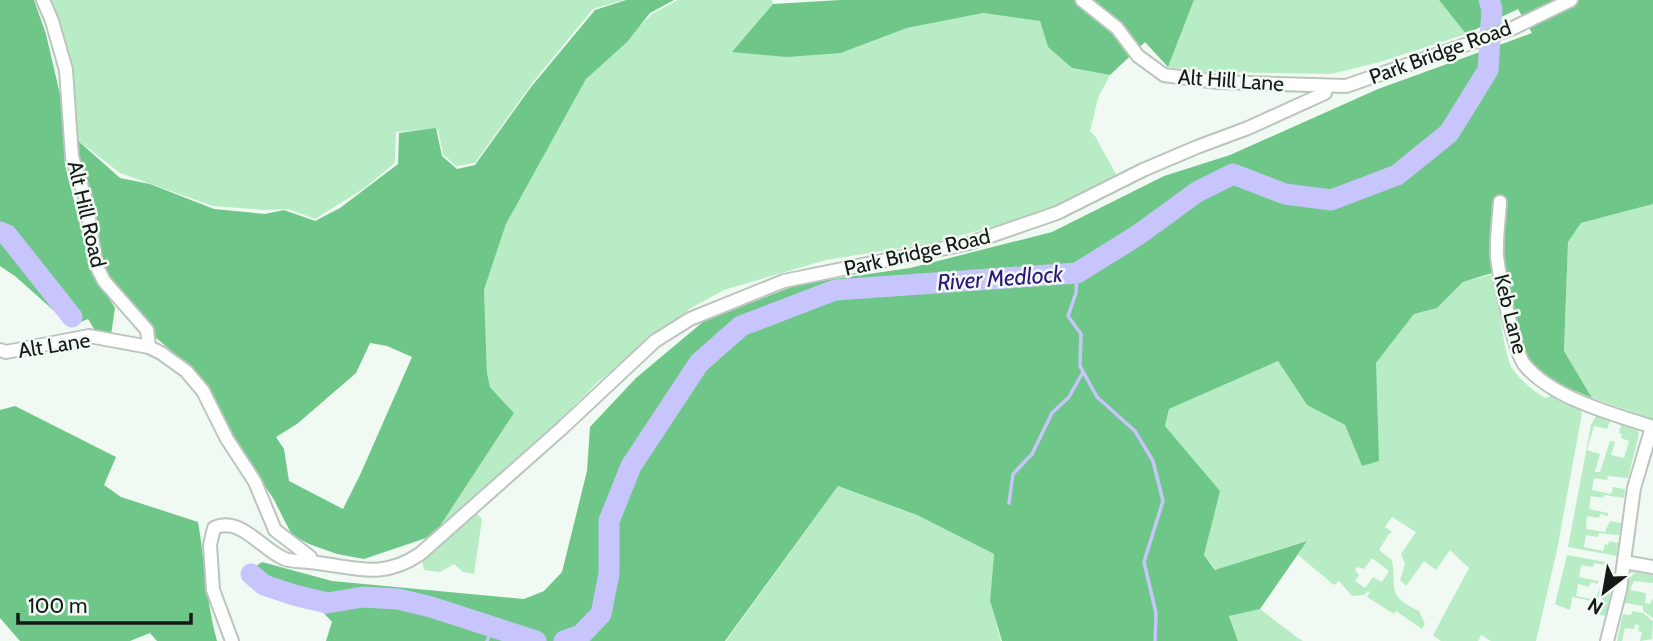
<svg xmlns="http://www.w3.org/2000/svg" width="1653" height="641" viewBox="0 0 1653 641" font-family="Cabin,sans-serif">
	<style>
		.green { fill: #b7ecc4; fill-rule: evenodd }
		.forest { fill: #6ec789; fill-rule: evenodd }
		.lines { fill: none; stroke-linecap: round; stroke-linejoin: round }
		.stream { stroke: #c7c5fb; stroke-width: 3.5 }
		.river { stroke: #c7c5fb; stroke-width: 21 }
		.minor-casing { stroke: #bbc5bd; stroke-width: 16 }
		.minor { stroke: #fff; stroke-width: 12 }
		.labels { text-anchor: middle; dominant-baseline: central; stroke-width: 5; stroke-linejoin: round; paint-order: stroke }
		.street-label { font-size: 21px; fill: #151816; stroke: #f0faf2 }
		.water-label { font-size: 23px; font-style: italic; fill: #31167a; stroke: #f0faf2 }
	</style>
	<rect width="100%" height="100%" fill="#f0faf2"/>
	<g class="green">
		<polygon points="49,0 624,0 593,9 533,82 475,163 456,166 443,154 438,129 396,132 395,163 363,189 315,219 288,209 264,210 213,206 120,173 75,138"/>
		<polygon points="678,0 772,0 773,4 733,52 842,53 907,28 982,13 1040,21 1048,47 1072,68 1110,75 1098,98 1090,131 1095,136 1117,176 1037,215 932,243 826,260 724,290 691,308 599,381 531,448 440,526 514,413 490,387 487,373 484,290 506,224 586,79 652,14"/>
		<polygon points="1194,0 1439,0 1466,34 1380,62 1331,74 1204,72 1168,67"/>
		<polygon points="1653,204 1653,419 1592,398 1564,351 1568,242 1581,223"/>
		<path d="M1494 274C1498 295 1503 352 1512 368 1520 380 1533 391 1545 398L1554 395 1578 405 1582 413 1557 550 1536 641H1491L1481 635 1478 641H1441L1433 635 1469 568 1450 550 1436 570 1424 561 1406 586 1400 580 1405 564 1401 554 1416 532 1392 517 1385 527 1392 532 1389 534 1379 550 1392 560C1397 590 1386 595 1419 611L1425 624 1422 629 1396 611 1394 614 1367 597 1370 592 1368 591 1364 595 1352 596 1339 581 1334 585 1298 555 1306 541 1216 570 1204 555 1219 491 1165 426 1169 409 1278 361 1307 405 1345 425 1362 466 1376 363 1414 314 1437 308 1463 282ZM1372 558 1389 571 1382 582 1373 577 1365 588 1355 581 1359 575 1355 570 1357 567 1364 569Z"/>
		<polygon points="1596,416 1610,421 1607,429 1594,426 1587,450 1600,454 1595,472 1600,472 1610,441 1615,442 1611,455 1624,458 1629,441 1621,438 1622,434 1619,433 1621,425 1637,430 1639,434 1628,478 1608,476 1607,480 1594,478 1592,490 1611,494 1613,487 1625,489 1624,498 1604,495 1603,498 1591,496 1589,509 1608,513 1608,516 1600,514 1599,518 1587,516 1586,529 1605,532 1610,521 1621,523 1619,535 1599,533 1598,537 1586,535 1584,547 1603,551 1605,544 1608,545 1609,541 1618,543 1617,556 1568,547 1591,425"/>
		<polygon points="838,486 917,515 994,554 990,601 1001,641 726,641"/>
		<polygon points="476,513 482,519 474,574 463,572 454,564 440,572 424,570 422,560"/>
		<polygon points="1567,555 1605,562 1604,565 1594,563 1593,567 1581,565 1579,577 1598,581 1598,584 1591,582 1589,587 1578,584 1576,596 1595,600 1600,588 1611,590 1606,616 1595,614 1597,602 1572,597 1570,610 1555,604"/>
		<polygon points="1631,572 1653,575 1653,583 1634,581 1630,590 1646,593 1645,603 1650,604 1653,598 1653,618 1643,611 1643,606 1625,603"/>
		<polygon points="1260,609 1298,638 1303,641 1238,641 1229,615"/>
		<polygon points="1632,611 1643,613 1653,621 1652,639 1640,641 1642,632 1638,631 1639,625 1635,624 1634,629 1625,628 1622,641 1617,641 1623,614 1631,615"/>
	</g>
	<g class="forest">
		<polygon points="0,0 34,0 46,34 62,103 65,165 92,272 115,308 111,335 96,332 88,319 71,326 15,276 0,266"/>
		<path d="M626 0H674L650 13 627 42 586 79 506 224 484 290 487 373 490 387 514 413 440 526 426 538 364 559 337 554 309 544 292 535 273 498 243 454 211 393 189 366 154 336 108 277 77 159 75 138 120 178 150 184 214 209 265 214 284 210 315 221 340 208 398 164 399 133 436 128 442 156 457 169 475 165 531 87 595 10ZM370 343 387 346 412 357 360 475 343 509 289 481 284 449 276 437 297 424 356 373Z"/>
		<polygon points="840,0 1194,0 1168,67 1145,42 1110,75 1072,68 1048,47 1040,21 983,13 907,28 841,53 787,57 732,52 773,4"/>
		<path d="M1439 0H1653V204L1581 223 1568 242 1564 351 1592 398C1572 389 1534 376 1524 355 1512 330 1512 295 1505 269L1463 282 1437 308 1414 314 1376 363 1379 461 1362 466 1345 425 1307 405 1278 361 1169 409 1165 426 1220 491 1204 555 1215 570 1307 541 1260 609 1229 616 1238 641H1002L990 601 994 554 917 515 838 486 725 641H326L332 622 308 596 242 576 262 562 332 581 524 599 544 591 562 572 587 471 590 427 636 378 704 321 799 284 910 268 1052 232 1164 176 1230 155 1378 89 1532 33 1518 9 1466 34Z"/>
		<path d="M15 406 116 457 104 485 121 497 198 522C205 562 206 602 217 641H157L150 633 130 641H20L0 618V410Z"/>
	</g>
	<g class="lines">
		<g class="stream">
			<polyline points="1077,273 1076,293 1068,316 1081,334 1080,366 1097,397 1135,431 1153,461 1163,501 1144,562 1156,613 1155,641"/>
			<polyline points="1009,503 1013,474 1032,454 1052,413 1069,397 1083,372"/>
			<polyline points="487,641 493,627"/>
		</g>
		<g class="river">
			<polyline points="0,232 7,235 72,317"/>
			<polyline points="251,574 264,585 294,595 327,603 363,597 398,599 431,607 536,641"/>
			<polyline points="564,641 581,635 601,614 609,574 609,521 631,466 699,363 741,326 835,290 1077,273 1138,235 1197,192 1233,174 1285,194 1331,200 1397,175 1449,133 1488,70 1492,9 1489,0"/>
		</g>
		<defs>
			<g id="minor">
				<polyline points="43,0 52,21 66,70 72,157 86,200 96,265 104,281 147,330 149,347"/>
				<polyline points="1082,0 1117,28 1138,56 1164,75 1217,82 1346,86 1511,29 1571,0"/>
				<path d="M1500 202C1499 219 1496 238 1497 256 1499 275 1514 351 1524 364 1551 398 1613 414 1653 427"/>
				<polyline points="0,350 6,352 89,336 149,347 161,353 186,371 203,391 227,439 255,482 275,530 310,557 312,562"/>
				<polyline points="1624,562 1653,567"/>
				<path d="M232 641 213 590 210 545 214 528C240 515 263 551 285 559 294 562 306 561 317 563 358 568 383 579 420 554L561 429 655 341 690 319 784 281 970 243 1057 213 1143 170 1197 147 1248 128 1325 93V86"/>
				<polyline points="1607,641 1620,590 1634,488 1652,427"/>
			</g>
		</defs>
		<use href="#minor" class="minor-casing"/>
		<use href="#minor" class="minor"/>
	</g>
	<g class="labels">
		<g class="street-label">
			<text transform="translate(1440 52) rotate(-20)">Park Bridge Road</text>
			<text transform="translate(1231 80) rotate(4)">Alt Hill Lane</text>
			<text transform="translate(87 214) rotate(77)">Alt Hill Road</text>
			<text transform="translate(917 252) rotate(-13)">Park Bridge Road</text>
			<text transform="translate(1511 314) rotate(76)">Keb Lane</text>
			<text transform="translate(54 345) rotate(-9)">Alt Lane</text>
		</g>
		<g class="water-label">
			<text transform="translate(1000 278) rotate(-4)">River Medlock</text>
		</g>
	</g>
	<g transform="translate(1604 592) rotate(211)" stroke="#f0faf2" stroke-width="5" paint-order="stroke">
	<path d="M0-5L12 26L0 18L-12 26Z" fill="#151816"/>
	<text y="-10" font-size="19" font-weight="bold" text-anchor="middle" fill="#151816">N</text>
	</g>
	<path d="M18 613v10h173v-10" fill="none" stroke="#151816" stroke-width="3.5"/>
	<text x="28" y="613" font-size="21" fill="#151816" stroke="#f0faf2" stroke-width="5" paint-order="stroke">100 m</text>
</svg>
